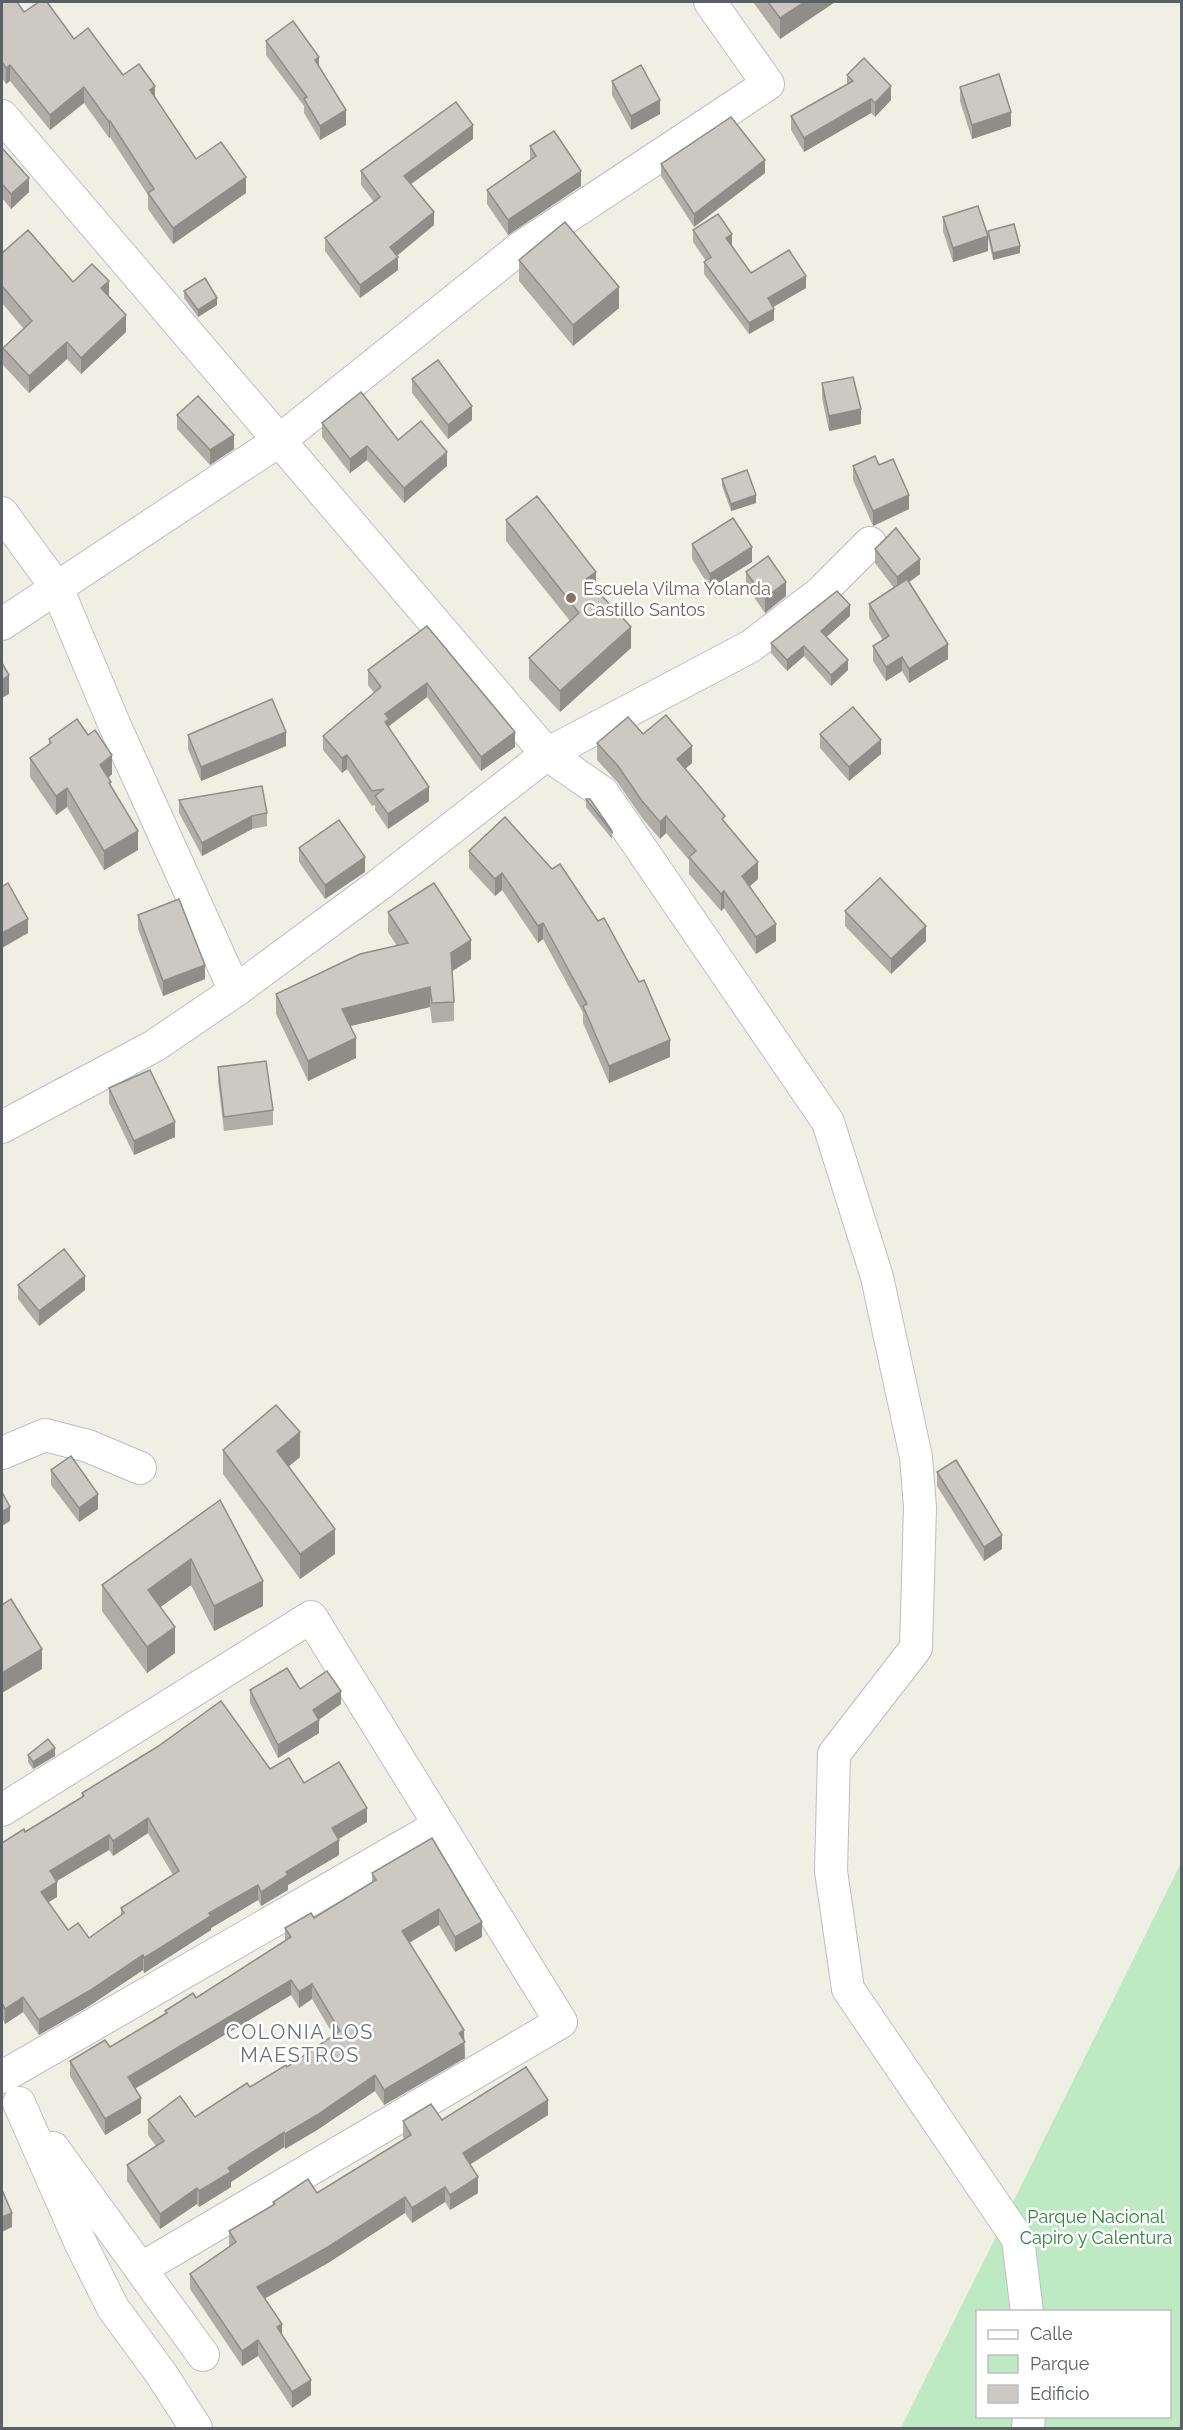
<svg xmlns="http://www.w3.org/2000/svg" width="1183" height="2430" viewBox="0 0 1183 2430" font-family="Raleway,sans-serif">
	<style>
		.green { fill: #beeac3; fill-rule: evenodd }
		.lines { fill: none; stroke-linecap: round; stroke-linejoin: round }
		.minor-casing { stroke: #bcbec4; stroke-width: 34 }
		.minor { stroke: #fff; stroke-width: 32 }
		.wall { fill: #afada6; fill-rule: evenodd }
		.shaded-wall { fill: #8e8d87 }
		.building { fill: #cbc9c1; stroke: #8e8d87; stroke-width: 1.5; fill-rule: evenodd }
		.education-dot { fill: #8d6e63; stroke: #fff; stroke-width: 2 }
		.labels { text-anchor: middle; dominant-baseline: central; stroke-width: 5; stroke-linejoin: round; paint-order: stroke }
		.education-label { font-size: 18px; fill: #785e54; stroke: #fff; text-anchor: start }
		.park-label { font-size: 18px; fill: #2c8539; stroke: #fff }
		.neighbourhood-label { font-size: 20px; letter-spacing: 1.5px; fill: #6d7278; stroke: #fff }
	</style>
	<rect width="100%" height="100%" fill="#f0efe4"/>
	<path class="green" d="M1181 1863V2428H901ZM978 2312H1170V2416H978Z"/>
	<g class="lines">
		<defs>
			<g id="minor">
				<polyline points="2,116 547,754 603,793 828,1122 877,1277 916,1457 920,1507 916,1648 834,1754 831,1871 848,1989 1018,2239 1027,2312"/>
				<polyline points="2,513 57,588 115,726 235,991"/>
				<polyline points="2,624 280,440 520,248 768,84 710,2"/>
				<polyline points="2,1127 154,1046 235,991 380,884 547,754 751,646 820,593 870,543"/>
				<polyline points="2,1453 45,1435 88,1446 140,1468"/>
				<polyline points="2,1810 311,1617 561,2022 142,2268"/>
				<polyline points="2,2077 438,1826"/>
				<polyline points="19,2103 81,2244 113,2308 162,2375 196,2428"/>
				<polyline points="53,2148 203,2355"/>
				<polyline points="1028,2428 1029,2416"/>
			</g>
		</defs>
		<use href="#minor" class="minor-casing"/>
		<use href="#minor" class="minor"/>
	</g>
	<g class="wall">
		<polygon points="2,2 24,12 74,39 155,97 196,159 246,193 173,244 148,209 148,195 110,137 109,138 84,103 50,130 10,81 6,84 2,78"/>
		<polygon points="753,2 835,2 780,39"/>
		<polygon points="266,41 319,67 346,125 320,140 304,113 304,106 266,55"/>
		<polygon points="847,75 891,100 875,117 871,113 804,152 791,130 791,116 847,84"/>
		<polygon points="612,81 660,114 631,130 612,95"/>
		<polygon points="960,87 1011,126 972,139 960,101"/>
		<polygon points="473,139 411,184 434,225 397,256 398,270 360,298 325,251 325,238 374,202 361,185 361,171"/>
		<polygon points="530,146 581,186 508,235 487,204 487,190 530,160"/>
		<polygon points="2,148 29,192 11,209 2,198"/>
		<polygon points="661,164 765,173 694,227 661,176"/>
		<polygon points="943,217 988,251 953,262 943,231"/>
		<polygon points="693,230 732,245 751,273 806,288 773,307 774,320 749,334 704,274 704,262 706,261 693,242"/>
		<polygon points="988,231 1020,253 993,260 988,238"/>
		<polygon points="2,252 109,297 126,332 81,374 67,359 29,393 3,365 3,348 24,329 2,303"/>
		<polygon points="519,260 619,308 573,346 519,281"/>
		<polygon points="184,291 217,305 198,317 184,298"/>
		<polygon points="412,379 472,420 448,439 412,393"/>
		<polygon points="822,383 861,424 829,431 822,398"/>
		<polygon points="177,415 234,449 210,465 177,429"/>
		<polygon points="322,423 398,440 447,466 404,503 367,460 350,473 322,437"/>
		<polygon points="853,466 909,509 873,526 853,480"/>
		<polygon points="722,479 756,503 731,511 722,486"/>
		<polygon points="506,520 596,590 631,648 560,712 529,679 529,658 570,621 506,541"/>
		<polygon points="692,544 752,562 710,588 692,559"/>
		<polygon points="875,549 920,574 909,582 948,659 909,683 902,671 886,681 873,661 873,646 883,640 869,618 869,604 894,588 875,563"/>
		<polygon points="746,572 786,596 765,613 746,586"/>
		<polygon points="850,616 826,637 848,670 831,686 804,656 787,671 771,653 771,643"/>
		<polygon points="427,626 515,747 481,771 427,697 389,726 389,727 429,801 388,829 375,810 375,805 372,806 347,769 342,773 323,750 323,736 374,693 368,685 368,670"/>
		<polygon points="643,734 692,763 685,769 725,824 758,879 750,886 776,941 756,954 724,908 721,911 689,874 689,860 666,833 660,839 642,818 618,783 597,760 597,743"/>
		<polygon points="820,734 881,754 849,781 820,748"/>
		<polygon points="188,735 286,746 201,781 188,749"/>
		<polygon points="49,739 112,774 108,778 138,850 104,870 67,807 56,815 30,777 30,758 49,744"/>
		<polygon points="586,799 612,831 612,839 586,807"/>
		<polygon points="179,800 267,813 267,826 252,829 202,856 179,813"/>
		<polygon points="505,817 670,1057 609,1083 583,1023 583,1013 543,939 538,943 502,890 495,896 469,868 469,851"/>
		<polygon points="299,848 365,872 325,899 299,862"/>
		<polygon points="845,911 926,941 891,974 845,926"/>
		<polygon points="388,912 471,959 452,971 454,1002 454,1021 432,1023 430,1007 350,1026 356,1058 308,1081 276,1014 276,994 397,946 388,932"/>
		<polygon points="138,915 205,979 163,996 138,929"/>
		<polygon points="218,1067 273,1110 273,1125 224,1131 218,1081"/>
		<polygon points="109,1088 175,1137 134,1155 109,1103"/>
		<polygon points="18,1285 85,1290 39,1326 18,1299"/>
		<polygon points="223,1450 300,1457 289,1466 335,1554 300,1579 223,1474"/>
		<polygon points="51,1470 98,1509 79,1522 51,1485"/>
		<polygon points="937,1472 1002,1549 984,1561 937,1486"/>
		<polygon points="220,1500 263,1606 214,1631 191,1585 160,1607 175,1653 147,1673 102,1611 102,1585"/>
		<polygon points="300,1689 341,1704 319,1719 319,1733 278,1758 250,1703 250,1690"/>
		<polygon points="28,1755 55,1756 33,1769 28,1762"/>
		<path d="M270 1769 304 1783 367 1822 338 1839 339 1855 288 1885V1890L261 1906 258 1900 211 1928V1930L144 1973 143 1970 89 2006 39 2035 23 2012 5 2024 2 2018V1843L25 1832 82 1797V1793ZM148 1833 173 1875 121 1908V1915L89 1938 68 1930 48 1902 57 1897V1881L109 1850 113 1856Z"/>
		<polygon points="432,1838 482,1937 455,1952 439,1925 409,1943 464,2040 465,2058 384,2105 375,2091 317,2130 285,2149 284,2147 231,2182 231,2187 199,2207 197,2204 160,2229 127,2181 127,2165 156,2146 148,2135 148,2120 195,2117 287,2067 334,2036 312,1999 299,2008 291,1995 135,2088 141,2113 105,2135 70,2076 70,2061 110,2047 165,2013 165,2011 196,1998 285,1941 285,1928 314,1918 372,1882 372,1873"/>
		<polygon points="548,2115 470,2164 478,2193 450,2210 445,2202 412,2223 405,2213 328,2263 264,2298 311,2395 292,2408 258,2356 242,2366 190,2289 190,2274 229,2247 229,2231 273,2205 273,2202 317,2193 404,2139 403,2137 403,2121"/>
	</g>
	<g class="shaded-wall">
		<polygon points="804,2 835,2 780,39 780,18"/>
		<polygon points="319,57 319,71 315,60"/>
		<polygon points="10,65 10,81 6,84 6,68"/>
		<polygon points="155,86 155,102 150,90"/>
		<polygon points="891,86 891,100 875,117 875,103"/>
		<polygon points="84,87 84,103 50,130 50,115"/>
		<polygon points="871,99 871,113 804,152 804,138"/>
		<polygon points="660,100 660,114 631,130 631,116"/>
		<polygon points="346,110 346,125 320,140 320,126"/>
		<polygon points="1011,112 1011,126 972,139 972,125"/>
		<polygon points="110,121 110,137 109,138 109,122"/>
		<polygon points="473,125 473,139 404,189 404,176"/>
		<polygon points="765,160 765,173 694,227 694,214"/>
		<polygon points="581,171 581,186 508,235 508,220"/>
		<polygon points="246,177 246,193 173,244 173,228"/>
		<polygon points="29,178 29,192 11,209 11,194"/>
		<polygon points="434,212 434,225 390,261 390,247"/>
		<polygon points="732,234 732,245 726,250 726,238"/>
		<polygon points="988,236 988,251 953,262 953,248"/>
		<polygon points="1020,246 1020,253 993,260 993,253"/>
		<polygon points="398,257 398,270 360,298 360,285"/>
		<polygon points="806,276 806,288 768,310 768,298"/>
		<polygon points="109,281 109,298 101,288"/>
		<polygon points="619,287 619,308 573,346 573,325"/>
		<polygon points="217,298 217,305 198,317 198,310"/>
		<polygon points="774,309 774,320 749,334 749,323"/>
		<polygon points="126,315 126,332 81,374 81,358"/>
		<polygon points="67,342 67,359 29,393 29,376"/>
		<polygon points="472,406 472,420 448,439 448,425"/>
		<polygon points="861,409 861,424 829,431 829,416"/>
		<polygon points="234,435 234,449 210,465 210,450"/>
		<polygon points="367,446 367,460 350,473 350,459"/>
		<polygon points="447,452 447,466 404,503 404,488"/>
		<polygon points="756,495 756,503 731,511 731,504"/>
		<polygon points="909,495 909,509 873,526 873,511"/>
		<polygon points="752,547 752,562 710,588 710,574"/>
		<polygon points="920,559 920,574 897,591 897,577"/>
		<polygon points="596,572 596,593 586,579"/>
		<polygon points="786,582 786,596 765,613 765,598"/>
		<polygon points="850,605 850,616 821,642 821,631"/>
		<polygon points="631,627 631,648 560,712 560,691"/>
		<polygon points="948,644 948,659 909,683 909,669"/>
		<polygon points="804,646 804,656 787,671 787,660"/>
		<polygon points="902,657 902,671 886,681 886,667"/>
		<polygon points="848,660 848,670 831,686 831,675"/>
		<polygon points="9,675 9,694 2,698 2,680"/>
		<polygon points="427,683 427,697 389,726 389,733 385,736 385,714"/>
		<polygon points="286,732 286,746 201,781 201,767"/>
		<polygon points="515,732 515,747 481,771 481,757"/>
		<polygon points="881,740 881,754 849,781 849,767"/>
		<polygon points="692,746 692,763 677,776 677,759"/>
		<polygon points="112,755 112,774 100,785 100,765"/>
		<polygon points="347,755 347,769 342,773 342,758"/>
		<polygon points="429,787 429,801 388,829 388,814"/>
		<polygon points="67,788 67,807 56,815 56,796"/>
		<polygon points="252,816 252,829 202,856 202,843"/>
		<polygon points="666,816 666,833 660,839 660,822"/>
		<polygon points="138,831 138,850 104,870 104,851"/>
		<polygon points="365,857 365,872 325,899 325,885"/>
		<polygon points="758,862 758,879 742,893 742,876"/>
		<polygon points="502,873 502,890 495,896 495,879"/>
		<polygon points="724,891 724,908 721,911 721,894"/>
		<polygon points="28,919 28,933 2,948 2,933"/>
		<polygon points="543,923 543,939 538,943 538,926"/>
		<polygon points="776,924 776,941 756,954 756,937"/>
		<polygon points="926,926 926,941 891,974 891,959"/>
		<polygon points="471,940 471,959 451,972 451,953"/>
		<polygon points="205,965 205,979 163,996 163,981"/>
		<polygon points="430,987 430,1007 342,1028 342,1009"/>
		<polygon points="356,1038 356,1058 308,1081 308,1061"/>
		<polygon points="670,1040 670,1057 609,1083 609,1066"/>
		<polygon points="175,1122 175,1137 134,1155 134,1141"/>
		<polygon points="85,1276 85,1290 39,1326 39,1311"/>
		<polygon points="300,1432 300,1457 277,1476 277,1451"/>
		<polygon points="98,1494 98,1509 79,1522 79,1508"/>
		<polygon points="10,1507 10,1521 2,1526 2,1512"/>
		<polygon points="335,1529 335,1554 300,1579 300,1554"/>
		<polygon points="1002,1535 1002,1549 984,1561 984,1547"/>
		<polygon points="191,1559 191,1585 148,1616 148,1590"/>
		<polygon points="263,1581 263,1606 214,1631 214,1606"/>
		<polygon points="175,1627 175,1653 147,1673 147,1647"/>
		<polygon points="42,1649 42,1669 2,1693 2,1673"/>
		<polygon points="341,1691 341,1704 313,1724 313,1710"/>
		<polygon points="319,1720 319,1733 278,1758 278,1745"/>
		<polygon points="55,1748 55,1756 33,1769 33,1762"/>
		<polygon points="367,1808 367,1822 332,1843 332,1828"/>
		<polygon points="148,1818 148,1833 113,1856 113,1841"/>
		<polygon points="109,1835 109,1850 50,1885 50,1871"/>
		<polygon points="339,1840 339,1855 288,1885 288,1890 261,1906 261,1892 286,1872"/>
		<polygon points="57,1882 57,1897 41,1907 41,1892"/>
		<polygon points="258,1885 258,1900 211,1928 211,1930 144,1973 144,1958 209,1913"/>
		<polygon points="439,1909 439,1925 402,1947 402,1931"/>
		<polygon points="482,1922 482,1937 455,1952 455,1937"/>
		<polygon points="143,1955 143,1970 89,2006 39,2035 39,2020"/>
		<polygon points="291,1980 291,1995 128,2093 128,2077"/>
		<polygon points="312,1984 312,1999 299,2008 299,1992"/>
		<polygon points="23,1997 23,2012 5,2024 5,2009"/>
		<polygon points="464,2030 465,2058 384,2105 384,2090"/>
		<polygon points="375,2075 375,2091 317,2130 285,2149 285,2134"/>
		<polygon points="141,2098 141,2113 105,2135 105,2119"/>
		<polygon points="548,2100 548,2115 463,2169 463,2153"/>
		<polygon points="284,2132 284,2147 231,2182 231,2187 199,2207 199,2191 228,2168"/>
		<polygon points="478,2177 478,2193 450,2210 450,2195"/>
		<polygon points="445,2187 445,2202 412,2223 412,2208"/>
		<polygon points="197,2188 197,2204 160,2229 160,2214"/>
		<polygon points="405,2197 405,2213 328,2263 257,2303 257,2287"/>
		<polygon points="12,2213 12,2227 2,2232 2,2217"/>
		<polygon points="282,2324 282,2339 277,2327"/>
		<polygon points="258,2340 258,2356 242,2366 242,2351"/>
		<polygon points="311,2380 311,2395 292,2408 292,2392"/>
	</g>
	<g class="building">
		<polygon points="2,2 17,2 24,12 39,2 47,2 74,39 88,28 123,75 139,64 155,86 150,90 196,159 221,142 246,177 173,228 148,193 154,189 110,121 109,122 84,87 50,115 10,65 6,68 2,62"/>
		<polygon points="768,2 804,2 780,18"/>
		<polygon points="293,21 319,57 315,60 346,110 320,126 304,99 307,97 266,41"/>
		<polygon points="864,58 891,86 875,103 871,99 804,138 791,116 853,81 847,75"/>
		<polygon points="641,65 660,100 631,116 612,81"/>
		<polygon points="999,74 1011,112 972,125 960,87"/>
		<polygon points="456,102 473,125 404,176 434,212 390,247 398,257 360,285 325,238 380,197 361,171"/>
		<polygon points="731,117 765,160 694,214 661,164"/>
		<polygon points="554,131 581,171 508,220 487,190 536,156 530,146"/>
		<polygon points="2,148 29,178 11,194 2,184"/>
		<polygon points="978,206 988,236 953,248 943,217"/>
		<polygon points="718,214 732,234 726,238 751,273 789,250 806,276 768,298 774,309 749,323 704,262 711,257 693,230"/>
		<polygon points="565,222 619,287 573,325 519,260"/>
		<polygon points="1014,224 1020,246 993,253 988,231"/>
		<polygon points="28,230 73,282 92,264 109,281 101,288 126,315 81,358 67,342 29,376 3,348 32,321 2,286 2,252 2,253"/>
		<polygon points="205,278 217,298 198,310 184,291"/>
		<polygon points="438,360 472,406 448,425 412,379"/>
		<polygon points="853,377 861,409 829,416 822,383"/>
		<polygon points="361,392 398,440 421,421 447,452 404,488 367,446 350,459 322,423"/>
		<polygon points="198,396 234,435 210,450 177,415"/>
		<polygon points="875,456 879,465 893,459 909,495 873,511 853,466"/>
		<polygon points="747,470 756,495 731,504 722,479"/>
		<polygon points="537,496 596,572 586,579 631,627 560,691 529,658 579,613 506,520"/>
		<polygon points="733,518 752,547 710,574 692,544"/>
		<polygon points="896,528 920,559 897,577 875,549"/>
		<polygon points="768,556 786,582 765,598 746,572"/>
		<polygon points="907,579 948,644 909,669 902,657 886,667 873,646 889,636 869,604"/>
		<polygon points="837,591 850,605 821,631 848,660 831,675 804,646 787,660 771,643"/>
		<polygon points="427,626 515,732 481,757 427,683 385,714 389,719 385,722 429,787 388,814 375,796 384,789 372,791 347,755 342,758 323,736 381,687 368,670"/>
		<polygon points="2,663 9,675 2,680"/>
		<polygon points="272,699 286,732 201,767 188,735"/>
		<polygon points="853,707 881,740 849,767 820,734"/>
		<polygon points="666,715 692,746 677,759 725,816 722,819 758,862 742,876 776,924 756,937 724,891 721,894 689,857 696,851 666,816 660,822 642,801 618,766 597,743 628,717 643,734"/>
		<polygon points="77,719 88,735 95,730 112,755 100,765 111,782 109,783 138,831 104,851 67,788 56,796 30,758 51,743 49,739"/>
		<polygon points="262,786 267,813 252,816 202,843 179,800"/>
		<polygon points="586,799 590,799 612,831 612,832"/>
		<polygon points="505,817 552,869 560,864 598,921 604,918 639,982 644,980 670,1040 609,1066 583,1006 587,1004 543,923 538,926 502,873 495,879 469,851"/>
		<polygon points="339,820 365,857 325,885 299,848"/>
		<polygon points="880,878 926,926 891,959 845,911"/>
		<polygon points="8,883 28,919 2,933 2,887"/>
		<polygon points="434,883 471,940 451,953 454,1002 432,1003 430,987 342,1009 356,1038 308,1061 276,994 360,954 408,943 388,912"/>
		<polygon points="179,899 205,965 163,981 138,915"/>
		<polygon points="266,1061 273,1110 224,1117 218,1067"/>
		<polygon points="150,1070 175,1122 134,1141 109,1088"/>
		<polygon points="64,1249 85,1276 39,1311 18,1285"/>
		<polygon points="276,1405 300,1432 277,1451 335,1529 300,1554 223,1450"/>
		<polygon points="71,1456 98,1494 79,1508 51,1470"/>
		<polygon points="956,1460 1002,1535 984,1547 937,1472"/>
		<polygon points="2,1492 10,1507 2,1512"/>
		<polygon points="220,1500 263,1581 214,1606 191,1559 148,1590 175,1627 147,1647 102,1585"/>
		<polygon points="11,1599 42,1649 2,1673 2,1605"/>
		<polygon points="287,1668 300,1689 327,1671 341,1691 313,1710 319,1720 278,1745 250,1690"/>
		<path d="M221 1701 270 1769 289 1758 304 1783 339 1762 367 1808 332 1828 339 1840 286 1872 288 1875 261 1892 258 1885 209 1913 211 1916 144 1958 143 1955 89 1991 39 2020 23 1997 5 2009 2 2003V1843L24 1829 25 1832 84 1796 82 1793 157 1747ZM148 1818 179 1871 121 1908 124 1913 89 1938 78 1923 68 1930 41 1892 57 1882 50 1871 109 1835 113 1841Z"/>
		<polygon points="48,1739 55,1748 33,1762 28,1755"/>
		<polygon points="432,1838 482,1922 455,1937 439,1909 402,1931 464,2030 459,2033 465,2042 384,2090 375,2075 317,2115 285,2134 284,2132 228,2168 231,2172 199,2191 197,2188 160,2214 127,2165 164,2141 148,2120 180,2096 195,2117 247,2083 250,2087 286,2065 287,2067 340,2031 312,1984 299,1992 291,1980 128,2077 141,2098 105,2119 70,2061 105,2040 110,2047 167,2013 165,2011 193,1993 196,1998 291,1937 285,1928 311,1913 314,1918 376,1880 372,1873"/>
		<polygon points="526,2067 548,2100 463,2153 478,2177 450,2195 445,2187 412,2208 405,2197 328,2247 257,2287 282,2324 277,2327 311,2380 292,2392 258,2340 242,2351 190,2274 236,2242 229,2231 275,2204 273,2202 308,2179 317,2193 411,2135 403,2121 431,2104 442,2120"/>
		<polygon points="2,2190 12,2213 2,2217"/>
	</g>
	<circle class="education-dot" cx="571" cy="598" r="6"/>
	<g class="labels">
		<g class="education-label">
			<text x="583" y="588">Escuela Vilma Yolanda<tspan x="583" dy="21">Castillo Santos</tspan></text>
		</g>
		<g class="park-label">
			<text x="1096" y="2216">Parque Nacional<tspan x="1096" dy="21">Capiro y Calentura</tspan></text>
		</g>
		<g class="neighbourhood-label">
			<text x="300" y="2032">COLONIA LOS<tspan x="300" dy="23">MAESTROS</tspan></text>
		</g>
	</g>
	<rect width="1183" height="2430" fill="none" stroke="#5c6066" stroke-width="6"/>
	<rect x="976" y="2310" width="195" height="108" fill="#ffffff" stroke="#bebfc2" stroke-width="1.5"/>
	<rect x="988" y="2330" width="30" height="9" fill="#ffffff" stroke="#bebfc2" stroke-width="1.5"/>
	<text x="1030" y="2340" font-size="18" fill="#5c6066">Calle</text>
	<rect x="988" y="2355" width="30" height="18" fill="#beeac3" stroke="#bebfc2" stroke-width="1.5"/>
	<text x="1030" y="2370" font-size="18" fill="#5c6066">Parque</text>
	<rect x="988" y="2385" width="30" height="18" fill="#cbc9c1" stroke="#bebfc2" stroke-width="1.5"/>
	<text x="1030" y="2400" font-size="18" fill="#5c6066">Edificio</text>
</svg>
